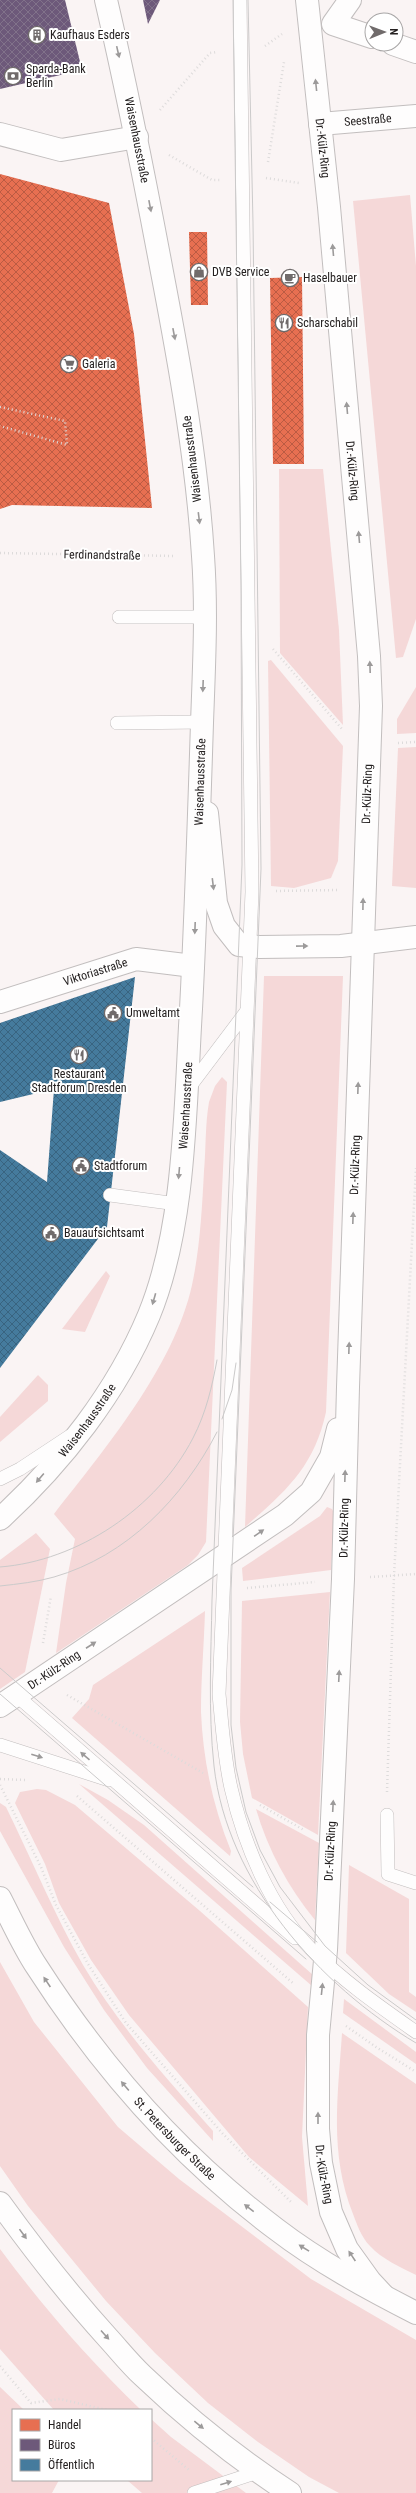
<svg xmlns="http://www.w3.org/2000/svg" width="416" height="2493" viewBox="0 0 416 2493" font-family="'Roboto Condensed',sans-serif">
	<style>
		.grass { fill: #f5d8d8 }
		.shops { fill: url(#shops-cross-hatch) }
		.offices { fill: url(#offices-cross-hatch) }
		.public { fill: url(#public-cross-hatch) }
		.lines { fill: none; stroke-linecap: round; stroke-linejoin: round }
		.lane-casing { stroke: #c2bebe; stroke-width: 14 }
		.street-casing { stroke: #c2bebe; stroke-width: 24 }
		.secondary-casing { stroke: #c2bebe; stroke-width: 24 }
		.primary-casing { stroke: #c2bebe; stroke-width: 24 }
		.path { stroke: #dddbdb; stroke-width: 2.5; stroke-dasharray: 1 3; stroke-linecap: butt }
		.lane { stroke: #fefdfd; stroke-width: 13 }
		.street { stroke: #fefdfd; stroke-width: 22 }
		.secondary { stroke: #fefdfd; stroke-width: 22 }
		.primary { stroke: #fefdfd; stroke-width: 22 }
		.tram { stroke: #cbcaca; stroke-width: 1 }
		.oneway { fill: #9c9a9a }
		.labels { text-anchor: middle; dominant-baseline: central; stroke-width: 4; stroke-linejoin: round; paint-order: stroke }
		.poi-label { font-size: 12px; fill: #252121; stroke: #fff; text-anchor: start }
		.street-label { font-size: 12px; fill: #252121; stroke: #fff }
	</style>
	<defs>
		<pattern id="shops-cross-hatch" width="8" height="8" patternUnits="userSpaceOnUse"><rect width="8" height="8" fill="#e76f51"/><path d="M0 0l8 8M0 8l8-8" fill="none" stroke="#bb5b43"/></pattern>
		<pattern id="offices-cross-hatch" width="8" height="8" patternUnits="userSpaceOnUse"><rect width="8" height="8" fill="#6d597a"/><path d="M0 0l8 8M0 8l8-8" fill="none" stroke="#81728a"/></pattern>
		<pattern id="public-cross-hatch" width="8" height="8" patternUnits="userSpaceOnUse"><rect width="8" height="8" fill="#457b9d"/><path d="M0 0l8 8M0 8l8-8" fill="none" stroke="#396480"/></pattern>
	</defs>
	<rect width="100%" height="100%" fill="#faf4f4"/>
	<g class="grass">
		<polygon points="410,195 416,266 416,619 403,657 396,658 353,201"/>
		<polygon points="279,469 323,469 339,630 343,725 280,653"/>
		<polygon points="271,660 343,746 338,861 331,878 294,888 271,886 268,661"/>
		<polygon points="416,687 416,733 397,734 397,719"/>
		<polygon points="416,747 416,888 392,886 398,748"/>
		<path d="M264 976H343L326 1412C314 1467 286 1491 245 1527Z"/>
		<path d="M222 1077 227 1082 206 1542 198 1555 188 1565 56 1653 66 1583 75 1539 54 1514C104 1450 174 1367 192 1285 200 1248 202 1209 204 1171 206 1148 205 1125 209 1102L215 1086Z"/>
		<polygon points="106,1271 110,1276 85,1332 62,1329"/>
		<polygon points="38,1375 48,1385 48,1401 0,1442 0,1417"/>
		<polygon points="327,1507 332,1509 334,1513 331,1570 243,1581 242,1568 320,1516"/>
		<polygon points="36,1533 50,1549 25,1672 0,1689 0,1560"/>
		<polygon points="330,1592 318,1835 252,1798 243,1754 240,1722 242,1601"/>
		<path d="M205 1611C204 1645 201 1679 201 1712 203 1760 213 1807 231 1851L230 1856 72 1718 89 1699 93 1685Z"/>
		<polygon points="79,1784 108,1800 144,1825 313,1975 312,1986"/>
		<polygon points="37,1789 46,1790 75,1805 200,1911 308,2007 302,2137 308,2206 249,2157 129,2015 91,1960 59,1903 45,1864 15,1803 20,1792"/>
		<path d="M0 1803 6 1807C32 1860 54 1914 83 1965 119 2026 166 2078 213 2131V2141L147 2068 104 2010 64 1947 0 1831Z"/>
		<path d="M256 1809 319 1843 315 1920C288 1887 268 1850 256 1809Z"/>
		<polygon points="349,1865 409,1899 409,1992 416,1997 416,2012 389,1994 346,1953"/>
		<polygon points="0,1962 34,2022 118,2127 179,2179 311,2279 416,2340 416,2493 339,2493 309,2477 258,2442 208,2403 155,2353 106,2301 28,2206 0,2166"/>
		<polygon points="344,1999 416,2052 416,2064 343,2013"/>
		<path d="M342 2033 416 2084V2275C400 2267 382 2259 370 2246 361 2237 357 2224 353 2214 329 2153 338 2096 342 2033Z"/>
		<path d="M0 2249C43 2307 89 2360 141 2410H54L0 2349Z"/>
		<polygon points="0,2387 24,2410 13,2410 13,2480 59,2480 52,2493 0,2493"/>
		<polygon points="151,2419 171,2437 246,2493 142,2493 127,2480 151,2480"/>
	</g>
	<g class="shops">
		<polygon points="0,174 109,203 134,334 152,508 12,505 0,509"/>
		<polygon points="189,232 207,232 208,305 191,305"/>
		<polygon points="302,277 304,464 273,464 270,278"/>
	</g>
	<g class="offices">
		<polygon points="0,0 65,0 82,70 0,89"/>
		<polygon points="143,0 160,0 148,24"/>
	</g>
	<polygon class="public" points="135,977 107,1227 0,1368 0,1150 47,1182 54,1089 0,1102 0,1023"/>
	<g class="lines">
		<defs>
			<g id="lane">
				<path d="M240 0 252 892 219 1694C222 1725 224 1757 231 1788 244 1844 270 1908 311 1949 343 1981 379 2006 416 2032"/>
				<polyline points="119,617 205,617"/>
				<polyline points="117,723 202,722"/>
				<polyline points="188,1089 246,1012"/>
				<polyline points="110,1195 177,1204"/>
				<polyline points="0,1479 20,1469 70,1436"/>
				<polyline points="16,1695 295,1938"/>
				<polyline points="0,1745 109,1780"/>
				<polyline points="387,1815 388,1874 416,1883"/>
				<polyline points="194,2493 258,2472"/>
			</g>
			<g id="street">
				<polyline points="350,0 333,24 372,37"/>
				<polyline points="393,44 416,52"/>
				<path id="s1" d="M320 124 416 116"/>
				<polyline points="0,134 61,150 137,137"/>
				<polyline points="207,813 216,903 224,926 239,945 259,947 341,946 416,937"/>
				<path id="s2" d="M0 1002 136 959 193 966"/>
			</g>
			<g id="secondary">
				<path id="s3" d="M307 0 329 207 369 656 371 706 348 1387 343 1579 326 1950 318 2035V2129L321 2163 331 2212 347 2249 370 2281 383 2295"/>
				<path id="s4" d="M0 1519C62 1462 117 1392 149 1315 186 1225 185 1105 191 1009 196 913 199 818 202 723 204 667 207 611 203 556 197 461 180 366 162 272 145 181 127 90 106 0"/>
				<path id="s5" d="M0 1706 285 1515 311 1492 331 1457 338 1429"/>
			</g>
			<g id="primary">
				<path id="s6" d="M0 1898C12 1921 23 1946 37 1967 102 2068 180 2157 276 2229 319 2262 369 2289 416 2313"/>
				<path d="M0 2203C34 2250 69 2295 108 2338 119 2350 130 2364 143 2376 188 2419 238 2459 290 2493"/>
			</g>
		</defs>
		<use href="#lane" class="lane-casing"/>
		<use href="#street" class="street-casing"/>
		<use href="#secondary" class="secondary-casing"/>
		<use href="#primary" class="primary-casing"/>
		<g class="path">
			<polyline points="265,46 282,34"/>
			<polyline points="160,110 210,53 217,52"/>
			<polyline points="169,155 212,180 220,180"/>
			<polyline points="268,162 284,62"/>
			<polyline points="266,178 299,183"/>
			<polyline points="0,407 65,421 67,445 0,426"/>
			<polyline points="0,553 175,556"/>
			<polyline points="273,649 342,729"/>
			<polyline points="398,743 416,742"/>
			<polyline points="276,891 337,890"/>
			<polyline points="370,1577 416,1574"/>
			<polyline points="247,1588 315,1582"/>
			<polyline points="43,1643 51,1596"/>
			<polyline points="67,1695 203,1773"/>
			<polyline points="0,1779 25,1780"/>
			<polyline points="0,1785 41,1867 56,1905 88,1964 126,2023 223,2134 292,2203"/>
			<polyline points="387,1792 394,1576 416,1168"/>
			<polyline points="77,1796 294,1984"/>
			<polyline points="260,1805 304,1830"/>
			<polyline points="346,2026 376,2047 416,2072"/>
			<polyline points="0,2366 31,2403 60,2399 107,2410"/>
			<polyline points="151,2438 189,2470"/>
		</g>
		<use href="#lane" class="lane"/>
		<use href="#street" class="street"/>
		<use href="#secondary" class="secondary"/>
		<use href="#primary" class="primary"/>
		<g class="tram">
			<path d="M233 0 241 584 242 865 212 1600C211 1655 208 1711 214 1766 227 1882 319 1985 416 2043"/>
			<polyline points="248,0 253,223 261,869 231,1590 231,1725 236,1768 246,1812 260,1850 280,1887 325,1946 368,1985 416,2020"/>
			<polyline points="222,1419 232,1390 236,1363"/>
			<path d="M0 1567C78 1561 157 1508 193 1438 206 1413 212 1387 217 1360"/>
			<path d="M0 1586C18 1584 37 1582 54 1577 127 1556 183 1498 217 1432"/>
			<polyline points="0,1668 253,1887"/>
			<polyline points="0,1694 306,1959"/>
			<polyline points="270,1902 317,1942"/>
		</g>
	</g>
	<defs><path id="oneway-solid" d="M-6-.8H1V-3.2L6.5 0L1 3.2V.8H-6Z"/></defs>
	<g class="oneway">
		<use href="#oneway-solid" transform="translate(118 52) rotate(77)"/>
		<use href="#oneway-solid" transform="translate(316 85) rotate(-96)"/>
		<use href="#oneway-solid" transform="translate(150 206) rotate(79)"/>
		<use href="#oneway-solid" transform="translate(333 250) rotate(-95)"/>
		<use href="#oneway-solid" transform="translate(174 334) rotate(79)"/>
		<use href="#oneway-solid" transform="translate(347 408) rotate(-95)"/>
		<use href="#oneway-solid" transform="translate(199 518) rotate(83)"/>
		<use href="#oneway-solid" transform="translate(359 537) rotate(-95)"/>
		<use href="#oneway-solid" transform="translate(370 667) rotate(-92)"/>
		<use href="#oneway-solid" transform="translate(203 686) rotate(92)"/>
		<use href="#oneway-solid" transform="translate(213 884) rotate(83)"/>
		<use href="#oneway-solid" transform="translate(363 904) rotate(-89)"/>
		<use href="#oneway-solid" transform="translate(195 928) rotate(92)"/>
		<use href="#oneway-solid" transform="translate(302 946) rotate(-1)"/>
		<use href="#oneway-solid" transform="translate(358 1088) rotate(-88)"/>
		<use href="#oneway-solid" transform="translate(179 1173) rotate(95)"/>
		<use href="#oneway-solid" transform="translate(353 1218) rotate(-88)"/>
		<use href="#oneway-solid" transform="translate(154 1299) rotate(106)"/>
		<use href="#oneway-solid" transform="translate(349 1348) rotate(-88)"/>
		<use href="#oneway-solid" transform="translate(345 1476) rotate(-88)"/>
		<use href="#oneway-solid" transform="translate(40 1478) rotate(130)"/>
		<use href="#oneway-solid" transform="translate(259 1533) rotate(-35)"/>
		<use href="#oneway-solid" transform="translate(91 1645) rotate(-33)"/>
		<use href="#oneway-solid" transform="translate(339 1676) rotate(-87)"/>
		<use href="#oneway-solid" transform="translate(37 1756) rotate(18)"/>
		<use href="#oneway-solid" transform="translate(85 1756) rotate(-139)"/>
		<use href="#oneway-solid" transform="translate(333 1806) rotate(-87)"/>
		<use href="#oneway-solid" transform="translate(47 1982) rotate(-124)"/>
		<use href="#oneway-solid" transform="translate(322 1989) rotate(-84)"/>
		<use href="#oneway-solid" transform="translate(125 2086) rotate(-130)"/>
		<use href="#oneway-solid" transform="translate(318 2118) rotate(-90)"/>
		<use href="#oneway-solid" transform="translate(249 2208) rotate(-142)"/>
		<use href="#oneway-solid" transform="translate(23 2234) rotate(54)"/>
		<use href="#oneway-solid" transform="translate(304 2248) rotate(-148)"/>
		<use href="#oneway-solid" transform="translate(352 2256) rotate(-124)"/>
		<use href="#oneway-solid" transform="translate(105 2335) rotate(48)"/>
		<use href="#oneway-solid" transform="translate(199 2425) rotate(39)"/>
		<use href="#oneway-solid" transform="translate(226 2483) rotate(-18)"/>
	</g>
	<defs>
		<symbol id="building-ring" viewBox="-11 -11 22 22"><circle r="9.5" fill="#fff" stroke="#706b6b" stroke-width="1.5"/><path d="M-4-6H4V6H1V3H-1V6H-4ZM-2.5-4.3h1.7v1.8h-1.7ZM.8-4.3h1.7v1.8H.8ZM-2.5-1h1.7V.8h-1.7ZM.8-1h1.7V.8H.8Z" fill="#706b6b"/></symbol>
		<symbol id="bank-ring" viewBox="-11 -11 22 22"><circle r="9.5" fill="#fff" stroke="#706b6b" stroke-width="1.5"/><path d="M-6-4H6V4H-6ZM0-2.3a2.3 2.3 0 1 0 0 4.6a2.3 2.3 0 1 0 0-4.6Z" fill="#706b6b"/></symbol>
		<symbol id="shop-ring" viewBox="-11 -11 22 22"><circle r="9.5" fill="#fff" stroke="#706b6b" stroke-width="1.5"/><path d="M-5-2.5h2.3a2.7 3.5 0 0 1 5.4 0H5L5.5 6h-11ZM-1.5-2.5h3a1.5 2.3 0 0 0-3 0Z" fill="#706b6b"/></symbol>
		<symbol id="cafe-ring" viewBox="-11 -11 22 22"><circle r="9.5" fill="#fff" stroke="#706b6b" stroke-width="1.5"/><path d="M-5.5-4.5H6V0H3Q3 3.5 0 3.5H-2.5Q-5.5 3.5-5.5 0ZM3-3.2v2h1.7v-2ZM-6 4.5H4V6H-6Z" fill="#706b6b"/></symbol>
		<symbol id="restaurant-ring" viewBox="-11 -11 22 22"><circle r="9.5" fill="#fff" stroke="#706b6b" stroke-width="1.5"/><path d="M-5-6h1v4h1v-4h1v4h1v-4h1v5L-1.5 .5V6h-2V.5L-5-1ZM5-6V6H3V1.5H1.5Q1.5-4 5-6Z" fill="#706b6b"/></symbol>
		<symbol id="supermarket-ring" viewBox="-11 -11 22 22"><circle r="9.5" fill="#fff" stroke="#706b6b" stroke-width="1.5"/><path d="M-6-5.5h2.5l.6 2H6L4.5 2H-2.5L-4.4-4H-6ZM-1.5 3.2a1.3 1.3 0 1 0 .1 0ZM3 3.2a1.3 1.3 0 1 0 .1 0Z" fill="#706b6b"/></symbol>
		<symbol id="civic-ring" viewBox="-11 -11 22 22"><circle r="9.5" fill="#fff" stroke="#706b6b" stroke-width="1.5"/><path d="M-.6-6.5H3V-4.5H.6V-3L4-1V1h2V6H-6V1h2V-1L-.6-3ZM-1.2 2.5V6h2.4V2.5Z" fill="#706b6b"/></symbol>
	</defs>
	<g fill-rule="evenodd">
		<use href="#building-ring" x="27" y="25" width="20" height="20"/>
		<use href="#bank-ring" x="3" y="66" width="20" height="20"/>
		<use href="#shop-ring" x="189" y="262" width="20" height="20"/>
		<use href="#cafe-ring" x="280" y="268" width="20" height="20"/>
		<use href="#restaurant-ring" x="274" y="313" width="20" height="20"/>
		<use href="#supermarket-ring" x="59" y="354" width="20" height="20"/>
		<use href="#civic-ring" x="103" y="1003" width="20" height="20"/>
		<use href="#restaurant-ring" x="69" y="1045" width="20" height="20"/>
		<use href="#civic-ring" x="71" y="1156" width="20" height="20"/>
		<use href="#civic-ring" x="41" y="1223" width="20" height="20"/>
	</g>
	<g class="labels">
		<g class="poi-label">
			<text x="50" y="35">Kaufhaus Esders</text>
			<text x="26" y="69">Sparda-Bank<tspan x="26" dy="14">Berlin</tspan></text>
			<text x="212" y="272">DVB Service</text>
			<text x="303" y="278">Haselbauer</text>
			<text x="297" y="323">Scharschabil</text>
			<text x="82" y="364">Galeria</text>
			<text x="126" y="1013">Umweltamt</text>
			<text x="79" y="1074" text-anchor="middle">Restaurant<tspan x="79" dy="14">Stadtforum Dresden</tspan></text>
			<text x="94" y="1166">Stadtforum</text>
			<text x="64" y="1233">Bauaufsichtsamt</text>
		</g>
		<g class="street-label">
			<text stroke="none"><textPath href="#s1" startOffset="48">Seestraße</textPath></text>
			<text transform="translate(137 140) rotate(79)">Waisenhausstraße</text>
			<text stroke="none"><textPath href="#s3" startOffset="149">Dr.-Külz-Ring</textPath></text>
			<text transform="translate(192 459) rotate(-97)">Waisenhausstraße</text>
			<text stroke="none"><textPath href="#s3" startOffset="473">Dr.-Külz-Ring</textPath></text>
			<text transform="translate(102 555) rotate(1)">Ferdinandstraße</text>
			<text stroke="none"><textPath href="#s4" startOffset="792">Waisenhausstraße</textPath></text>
			<text transform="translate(367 794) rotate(-88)">Dr.-Külz-Ring</text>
			<text stroke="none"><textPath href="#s2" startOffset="100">Viktoriastraße</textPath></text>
			<text stroke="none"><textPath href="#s4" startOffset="468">Waisenhausstraße</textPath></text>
			<text transform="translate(355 1165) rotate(-88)">Dr.-Külz-Ring</text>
			<text stroke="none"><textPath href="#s4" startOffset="132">Waisenhausstraße</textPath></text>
			<text transform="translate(344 1528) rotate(-89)">Dr.-Külz-Ring</text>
			<text stroke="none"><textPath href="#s5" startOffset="65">Dr.-Külz-Ring</textPath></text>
			<text transform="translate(330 1851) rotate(-87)">Dr.-Külz-Ring</text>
			<text stroke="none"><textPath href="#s6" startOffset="299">St. Petersburger Straße</textPath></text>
			<text stroke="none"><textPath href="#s3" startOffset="2179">Dr.-Külz-Ring</textPath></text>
		</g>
	</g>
	<rect x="12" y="2409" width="140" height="72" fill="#ffffff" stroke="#a8a6a6"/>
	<rect x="20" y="2419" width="20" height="12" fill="#e76f51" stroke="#a8a6a6"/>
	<text x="48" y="2429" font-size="12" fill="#252121">Handel</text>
	<rect x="20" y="2439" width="20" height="12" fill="#6d597a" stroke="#a8a6a6"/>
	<text x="48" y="2449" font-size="12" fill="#252121">Büros</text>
	<rect x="20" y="2459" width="20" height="12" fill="#457b9d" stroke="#a8a6a6"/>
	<text x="48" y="2469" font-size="12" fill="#252121">Öffentlich</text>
	<g transform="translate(384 32) rotate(89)"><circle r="19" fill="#ffffff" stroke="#a8a6a6"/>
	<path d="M0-3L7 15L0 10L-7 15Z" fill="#706b6b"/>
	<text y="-6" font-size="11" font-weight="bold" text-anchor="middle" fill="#252121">N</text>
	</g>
</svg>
